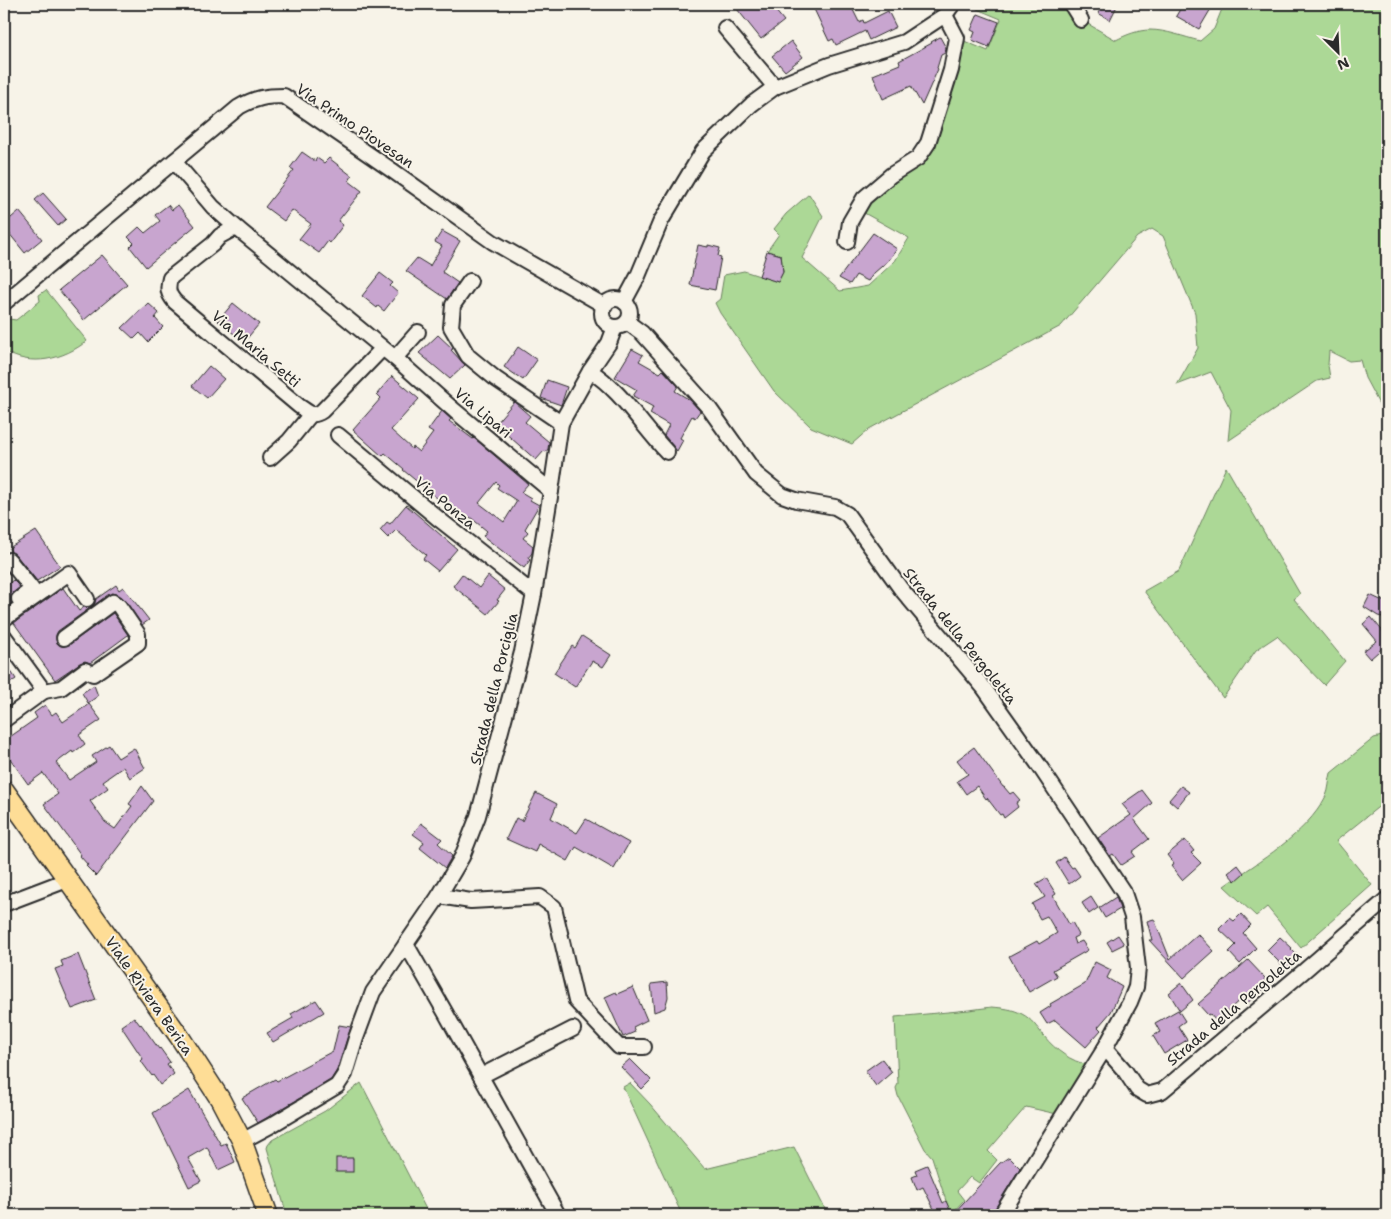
<svg xmlns="http://www.w3.org/2000/svg" width="1391" height="1219" viewBox="0 0 1391 1219" font-family="'Shantell Sans',sans-serif">
	<style>
		.green { fill: #acd896; stroke: #6c8260 }
		.building { fill: #c8a5cf; stroke: #2b2b2b; fill-rule: evenodd }
		.lines { fill: none; stroke-linecap: round; stroke-linejoin: round }
		.minor-casing { stroke: #2b2b2b; stroke-width: 18 }
		.major-casing { stroke: #2b2b2b; stroke-width: 22 }
		.minor { stroke: #f7f3e8; stroke-width: 14 }
		.major { stroke: #fedd96; stroke-width: 19 }
		.labels { text-anchor: middle; dominant-baseline: central; stroke-width: 4; stroke-linejoin: round; paint-order: stroke }
		.street-label { font-size: 15px; fill: #2b2b2b; stroke: #f7f3e8 }
	</style>
	<rect width="100%" height="100%" fill="#f7f3e8"/>
	<filter id="ink" filterUnits="userSpaceOnUse"><feTurbulence type="fractalNoise" baseFrequency=".02" numOctaves="2"/><feDisplacementMap in="SourceGraphic" scale="10" xChannelSelector="R" yChannelSelector="G"/><feConvolveMatrix kernelMatrix="1 2 1 2 8 2 1 2 1" color-interpolation-filters="sRGB"/></filter>
	<g filter="url(#ink)">
		<g class="green">
			<path d="M979 4H1071L1081 20 1116 40C1126 35 1138 30 1150 30 1166 30 1184 37 1200 41L1214 29 1224 4H1387V419L1365 378 1360 360 1349 361 1329 351 1328 365 1330 378 1317 381 1228 441 1231 410 1211 372 1177 385 1198 348 1195 313 1163 236 1152 229 1137 237 1061 326 869 429 852 444 811 427 774 391 720 313 715 303 720 299 724 275 744 271 778 282 783 272 781 255 767 251 779 234 774 229 786 214 809 194 823 216 802 258 840 291 868 286 895 261 909 238 857 209 918 158 957 38 988 51 1001 19 977 9Z"/>
			<path d="M46 290 87 341C64 359 31 368 4 351V323L9 319 16 320 40 301 39 295Z"/>
			<polygon points="1226,467 1300,594 1294,599 1345,661 1324,685 1277,636 1256,650 1223,698 1144,591 1179,571"/>
			<path d="M1386 735C1385 743 1382 751 1383 759 1383 773 1387 786 1387 800L1336 841 1372 885 1301 948 1267 907 1256 916 1224 886C1259 861 1306 835 1326 796 1329 790 1329 780 1331 773L1374 738Z"/>
			<path d="M992 1007C1003 1008 1013 1009 1022 1014 1032 1019 1037 1028 1044 1036 1056 1051 1071 1061 1088 1065L1057 1114 1026 1107 988 1151 997 1160 979 1183 970 1177 957 1191 964 1200 953 1212 952 1210 950 1211 946 1201 932 1157 925 1149 898 1096 896 1088 898 1084 895 1017 969 1010Z"/>
			<polygon points="361,1083 429,1215 287,1215 267,1148 268,1145 272,1140 325,1111"/>
			<polygon points="630,1083 650,1104 705,1169 794,1147 828,1215 682,1215 623,1087"/>
		</g>
		<g class="building">
			<polygon points="733,4 770,4 784,21 761,39"/>
			<polygon points="826,4 850,4 859,22 863,20 864,23 888,11 896,27 869,40 865,31 836,45 833,39 829,41 814,9"/>
			<polygon points="1104,4 1118,4 1110,20 1098,13"/>
			<polygon points="1183,4 1206,4 1212,7 1199,29 1176,16"/>
			<polygon points="978,14 999,22 989,47 972,40 975,32 971,30"/>
			<polygon points="940,37 946,48 945,53 941,55 937,68 938,69 922,105 911,86 883,99 873,75 900,64 899,61 932,43 931,42"/>
			<polygon points="791,41 803,57 785,71 772,56"/>
			<polygon points="302,152 315,161 317,158 324,163 329,158 352,176 349,181 362,191 338,221 343,225 330,243 328,241 319,253 299,239 311,224 292,210 284,221 265,207 294,170 290,168"/>
			<polygon points="43,193 66,219 58,226 35,200"/>
			<polygon points="168,205 172,210 178,205 195,226 146,267 130,247 134,243 128,237 139,227 145,233 160,221 155,215"/>
			<polygon points="19,211 42,239 25,253 4,227 4,224"/>
			<polygon points="442,231 460,241 442,272 458,283 447,299 406,271 417,258 430,266 431,264 442,246 435,242"/>
			<polygon points="873,233 897,249 889,260 874,273 868,281 856,275 850,284 839,278"/>
			<polygon points="698,245 708,247 708,245 720,248 718,256 721,257 715,290 690,285"/>
			<polygon points="767,251 781,255 783,272 778,282 759,276"/>
			<polygon points="102,255 127,284 84,320 59,290"/>
			<polygon points="380,273 393,283 390,286 398,293 384,311 378,306 377,308 362,296"/>
			<polygon points="148,303 159,313 155,318 163,327 148,342 140,333 134,339 122,328"/>
			<polygon points="233,303 259,324 244,342 218,321"/>
			<polygon points="438,335 453,349 451,350 465,365 450,379 419,353"/>
			<polygon points="518,347 537,360 523,380 504,367"/>
			<polygon points="632,349 643,355 639,361 660,373 663,370 678,386 675,391 690,400 700,411 695,418 692,416 680,438 683,440 677,451 664,435 669,425 650,414 653,407 633,396 637,390 615,377"/>
			<polygon points="209,366 224,379 207,398 192,386"/>
			<path d="M392 376 419 399 391 430 412 449 413 447 419 452 433 433 428 430 442 411 451 419 449 421 473 439 474 438 528 484 521 492 531 498 530 500 539 505 525 529 528 532 523 538 533 546 532 553 528 558 530 560 524 568 483 536 487 531 470 517 466 522 403 470 404 469 385 453 382 456 353 430 381 398 377 394ZM496 482 499 485 497 488 517 501 504 522 479 503Z"/>
			<polygon points="547,380 567,387 561,405 541,398"/>
			<polygon points="514,402 530,416 525,422 549,442 548,449 546,452 544,451 536,460 495,424"/>
			<polygon points="406,505 457,549 438,571 423,559 426,555 396,530 388,538 380,530 387,522 390,524"/>
			<polygon points="36,531 60,566 37,581 16,555 11,552 9,548"/>
			<polygon points="462,574 479,588 488,576 505,590 497,600 499,601 488,614 453,586"/>
			<polygon points="13,580 20,587 11,595 10,600 11,603 4,608 4,587"/>
			<polygon points="116,585 119,590 123,587 149,620 142,625 124,599 113,593 108,595 58,631 56,635 57,643 61,646 69,645 113,613 128,635 90,663 85,661 80,663 55,680 14,623 63,588 79,611 84,607 92,606 95,603 96,599"/>
			<polygon points="1370,595 1387,603 1387,618 1378,616 1364,607"/>
			<polygon points="1371,617 1385,634 1387,633 1387,644 1370,659 1363,651 1377,641 1363,624"/>
			<polygon points="582,636 611,655 603,667 592,661 575,687 554,673 572,646 575,648"/>
			<polygon points="4,661 16,679 4,687"/>
			<polygon points="94,685 98,696 88,703 82,693"/>
			<polygon points="89,704 101,720 79,735 85,744 73,753 72,751 56,763 69,780 96,762 92,756 109,745 118,758 134,748 145,768 130,778 123,767 103,781 108,788 90,801 105,822 115,829 132,806 129,804 142,786 153,801 96,876 86,866 88,865 80,856 81,855 44,804 58,794 43,773 28,784 4,750 4,741 37,718 34,713 45,705 52,715 56,712 63,722"/>
			<polygon points="974,747 1003,787 1004,787 1010,794 1013,792 1020,800 1016,803 1018,807 1004,818 1002,814 1000,815 987,798 986,799 977,786 966,794 957,781 968,774 957,760"/>
			<polygon points="1181,786 1189,792 1177,807 1169,800"/>
			<polygon points="1142,790 1152,803 1134,819 1149,839 1132,852 1135,856 1121,865 1113,854 1110,856 1098,838 1131,815 1122,804"/>
			<polygon points="536,793 557,804 551,818 577,833 586,819 629,843 614,869 576,847 568,861 538,844 535,852 506,839 516,818 522,821"/>
			<polygon points="421,823 442,839 438,843 452,856 445,868 420,848 424,842 413,834"/>
			<polygon points="1185,840 1194,851 1191,853 1201,863 1182,880 1171,866 1174,864 1167,855"/>
			<polygon points="1064,857 1072,868 1074,867 1080,876 1069,884 1056,863"/>
			<polygon points="1238,865 1244,873 1235,881 1228,873"/>
			<polygon points="1046,878 1056,894 1053,896 1069,924 1072,922 1079,935 1073,938 1075,944 1082,941 1088,950 1053,970 1057,976 1029,992 1009,956 1037,941 1039,944 1057,933 1047,916 1040,919 1032,904 1045,897 1036,884"/>
			<polygon points="1091,897 1098,908 1089,914 1082,903"/>
			<polygon points="1116,897 1120,909 1105,918 1099,908"/>
			<polygon points="1241,914 1251,925 1243,933 1256,948 1240,964 1229,952 1236,945 1219,929 1230,918 1234,921"/>
			<polygon points="1154,919 1170,959 1198,934 1214,951 1184,978 1149,940 1152,940 1147,921"/>
			<polygon points="1118,935 1124,944 1112,950 1107,942"/>
			<polygon points="1280,937 1292,948 1291,949 1299,957 1286,969 1267,950"/>
			<polygon points="78,954 96,1000 72,1009 55,969 63,966 61,961"/>
			<polygon points="1248,960 1265,978 1264,979 1269,985 1246,1004 1241,999 1216,1021 1210,1014 1208,1015 1198,1004"/>
			<polygon points="1095,962 1111,970 1107,978 1122,987 1111,1012 1098,1027 1101,1030 1086,1047 1055,1020 1047,1024 1040,1013 1051,1006 1050,1004 1085,984"/>
			<polygon points="667,982 668,997 665,1008 654,1012 651,984"/>
			<polygon points="1181,983 1193,1000 1180,1011 1169,993"/>
			<polygon points="633,987 647,1020 633,1027 635,1032 623,1037 605,997 616,992 617,994"/>
			<polygon points="316,1000 324,1012 273,1042 267,1033 293,1018 291,1014"/>
			<polygon points="1178,1010 1185,1021 1178,1026 1187,1040 1164,1054 1153,1036 1160,1032 1155,1023"/>
			<polygon points="134,1017 140,1025 141,1024 159,1049 160,1048 170,1062 167,1064 174,1074 160,1085 153,1075 152,1076 141,1061 143,1059 121,1026"/>
			<polygon points="339,1025 351,1027 337,1070 331,1080 258,1123 242,1098 275,1079 277,1081 333,1051"/>
			<polygon points="630,1059 651,1080 642,1089 621,1067"/>
			<polygon points="882,1059 892,1072 876,1086 865,1071"/>
			<polygon points="189,1090 221,1145 226,1143 235,1162 218,1170 207,1147 188,1158 201,1181 189,1187 153,1113"/>
			<polygon points="1009,1157 1020,1168 995,1209 988,1215 937,1215 923,1187 917,1190 912,1177 917,1175 915,1170 927,1165 943,1203 946,1201 952,1215 1000,1163"/>
			<rect x="336" y="1158" width="17" height="14"/>
		</g>
		<g class="lines">
			<defs>
				<g id="minor">
					<polyline points="1071,4 1081,20"/>
					<polyline points="725,28 775,87"/>
					<polyline points="174,161 213,207 238,229"/>
					<polyline points="847,242 850,222 864,198 891,175 918,158 928,143 951,70 957,38 945,15"/>
					<polyline points="470,281 453,305 451,327 468,356 496,379 561,423"/>
					<circle cx="616" cy="313" r="14"/>
					<polyline points="624,302 638,276 661,221 703,151 752,104 775,87 829,65 904,42 945,15 953,4"/>
					<path d="M4 303 239 107C255 98 266 96 284 96L393 171 493 242 605 306"/>
					<polyline points="627,322 642,333 709,408 756,474 782,495 796,500 835,507 847,514 901,589 984,688 1038,764 1124,893 1132,917 1138,968 1136,987 1130,1002 1105,1048 1001,1215"/>
					<path d="M383 348 322 411C312 418 308 412 299 406L175 302C168 294 167 289 170 278L213 244 220 236 231 230 238 229 395 358 455 411 551 491"/>
					<polyline points="395,358 418,332"/>
					<path d="M590 371C619 388 643 427 667 452"/>
					<polyline points="338,435 440,520 534,594"/>
					<polyline points="270,458 289,441 311,414"/>
					<polyline points="9,560 32,589 19,599"/>
					<polyline points="4,619 69,573 87,599"/>
					<polyline points="4,636 44,691 4,720"/>
					<polyline points="44,691 61,688 85,670 93,674 138,643 138,634 119,606 113,602 64,638"/>
					<polyline points="439,896 471,901 540,897 554,907 576,1001 619,1047 644,1047"/>
					<polyline points="4,904 67,880"/>
					<polyline points="406,944 445,1012 558,1215"/>
					<polyline points="1105,1048 1125,1071 1137,1089 1147,1095 1162,1091 1304,971 1387,899"/>
					<polyline points="481,1076 573,1029"/>
					<polyline points="242,1141 270,1126 337,1086 345,1074 356,1038 373,992 439,896 462,857 478,816 522,652 534,594 551,491 561,423 590,371 609,343 615,327"/>
				</g>
				<polyline id="major" points="4,790 179,1036 220,1099 242,1141 268,1215"/>
			</defs>
			<use href="#minor" class="minor-casing"/>
			<use href="#major" class="major-casing"/>
			<use href="#minor" class="minor"/>
			<use href="#major" class="major"/>
		</g>
	</g>
	<g class="labels">
		<g class="street-label">
			<text transform="translate(355 126) rotate(34)">Via Primo Piovesan</text>
			<text transform="translate(256 349) rotate(40)">Via Maria Setti</text>
			<text transform="translate(483 413) rotate(40)">Via Lipari</text>
			<text transform="translate(445 503) rotate(39)">Via Ponza</text>
			<text transform="translate(960 636) rotate(51)">Strada della Pergoletta</text>
			<text transform="translate(494 689) rotate(-76)">Strada della Porciglia</text>
			<text transform="translate(149 996) rotate(55)">Viale Riviera Berica</text>
			<text transform="translate(1234 1008) rotate(-40)">Strada della Pergoletta</text>
		</g>
	</g>
	<rect width="1391" height="1219" fill="none" stroke="#f7f3e8" stroke-width="20"/>
	<rect x="10" y="10" width="1371" height="1199" fill="none" stroke="#2b2b2b" stroke-width="2" filter="url(#ink)"/>
	<g transform="translate(1338 52) rotate(156)" stroke="#f7f3e8" stroke-width="4" paint-order="stroke">
	<path d="M0-4L9 19L0 12L-9 19Z" fill="#2b2b2b"/>
	<text y="-8" font-size="14" font-weight="bold" text-anchor="middle" fill="#2b2b2b">N</text>
	</g>
</svg>
